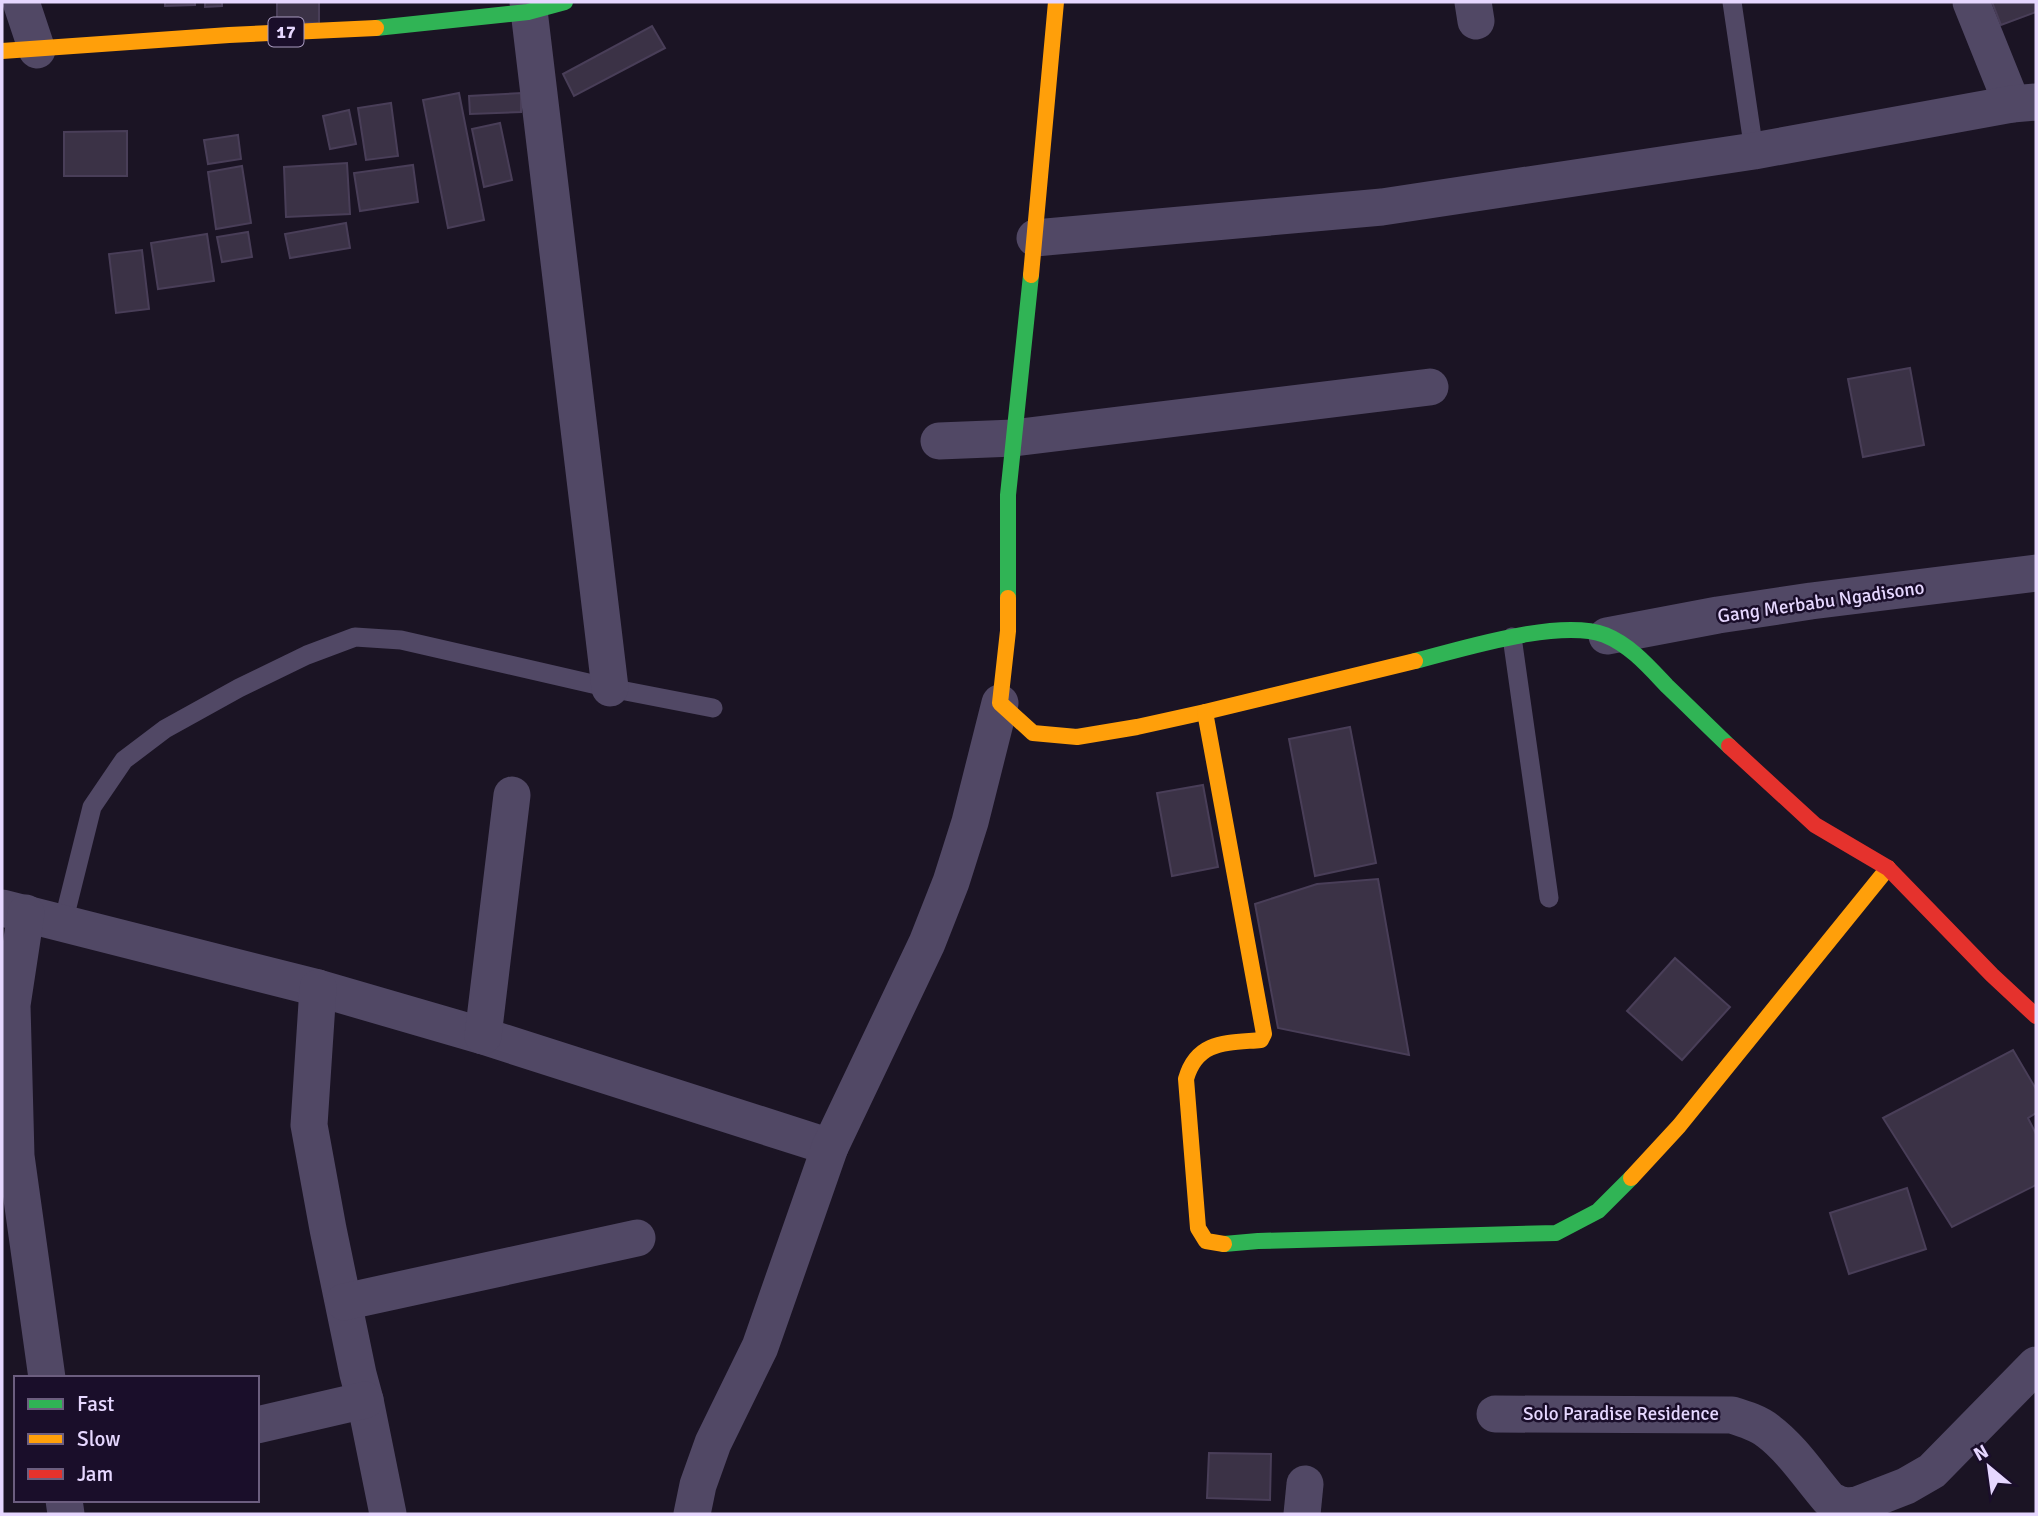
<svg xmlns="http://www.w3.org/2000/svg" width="2038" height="1516" viewBox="0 0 2038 1516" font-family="Signika,sans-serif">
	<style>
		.building { fill: #3b3246; stroke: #493e58; stroke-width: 2 }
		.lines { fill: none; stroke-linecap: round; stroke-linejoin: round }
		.lane { stroke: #514865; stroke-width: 19 }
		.street { stroke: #514865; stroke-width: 37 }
		.fast { stroke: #30b455; stroke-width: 16 }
		.slow { stroke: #ff9f0a; stroke-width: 16 }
		.jam { stroke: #e5322d; stroke-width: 16 }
		.labels { text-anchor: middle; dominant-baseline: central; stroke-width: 5; stroke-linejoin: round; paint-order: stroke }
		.shield { fill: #1a0e2a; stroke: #a99bbf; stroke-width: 2 }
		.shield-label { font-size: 18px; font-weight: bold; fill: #e6d7ff }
		.street-label { font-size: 19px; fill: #e6d7ff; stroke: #1a0e2a }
	</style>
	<rect width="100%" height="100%" fill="#1b1424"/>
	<g class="building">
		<polygon points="165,2 195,2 195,5 165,6"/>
		<polygon points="205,2 222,2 222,6 205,7"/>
		<polygon points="277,2 319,2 319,23 277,22"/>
		<polygon points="1992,2 2036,2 2036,12 2001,25"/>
		<polygon points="652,26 665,48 574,96 563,74"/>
		<polygon points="459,93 484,220 448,228 423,100"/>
		<polygon points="521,93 521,112 470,114 469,96"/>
		<polygon points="391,103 398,156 366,160 358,108"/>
		<polygon points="349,110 356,144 330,149 323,116"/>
		<polygon points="500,123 512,180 484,187 472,129"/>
		<polygon points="127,131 127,176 64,176 64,132"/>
		<polygon points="238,135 241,159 208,164 204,140"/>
		<polygon points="347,163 350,214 286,217 284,167"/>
		<polygon points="413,165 418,202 360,211 354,173"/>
		<polygon points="242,166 251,223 216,229 208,172"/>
		<polygon points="346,223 350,248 290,258 285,234"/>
		<polygon points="248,232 252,257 222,262 217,237"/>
		<polygon points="207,234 214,281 158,289 151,243"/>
		<polygon points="142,250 149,309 116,313 109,254"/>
		<polygon points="1910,368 1924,445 1863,457 1848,379"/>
		<polygon points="1350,727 1376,863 1315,876 1289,739"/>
		<polygon points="1203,785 1218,867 1172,876 1157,793"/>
		<polygon points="1378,879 1409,1055 1278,1028 1255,904 1317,884"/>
		<polygon points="1675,958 1730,1007 1682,1060 1627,1011"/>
		<polygon points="2013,1050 2036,1089 2036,1113 2028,1118 2036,1134 2036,1185 1952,1227 1883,1118"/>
		<polygon points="1907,1188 1926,1249 1849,1274 1830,1213"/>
		<polygon points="1209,1453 1271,1454 1270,1500 1207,1498"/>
	</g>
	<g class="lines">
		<g class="lane">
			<polyline points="1732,2 1754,151"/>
			<polyline points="1512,637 1549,898"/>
			<polyline points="63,923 92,807 124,760 165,729 239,688 307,655 355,637 401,640 610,688 713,708"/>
		</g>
		<g class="street">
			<polyline points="21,2 37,50"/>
			<polyline points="528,2 610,688"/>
			<polyline points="1473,2 1476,21"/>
			<polyline points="1971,2 2012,104"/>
			<polyline points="1035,238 1382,207 1754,151 2012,104 2036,102"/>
			<polyline points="939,441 1014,438 1430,387"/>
			<polyline points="1607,636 1718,615 1811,601 2036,573"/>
			<polyline points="2,908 318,988 483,1036 830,1147"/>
			<polyline points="26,913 12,1005 16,1156 47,1378"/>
			<polyline points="318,988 309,1125 328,1229 358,1374 365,1400 388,1514"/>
			<polyline points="483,1036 512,795"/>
			<polyline points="344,1302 637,1238"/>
			<path d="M1495 1414 1732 1415C1745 1419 1758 1423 1768 1431 1792 1449 1810 1477 1829 1499 1839 1505 1845 1507 1857 1505L1906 1486 1932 1471 2036 1365"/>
			<polyline points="257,1425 365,1400"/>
			<polyline points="64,1500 66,1514"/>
			<polyline points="692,1514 698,1485 713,1443 760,1347 830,1147 927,943 951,882 970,822 1000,703"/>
			<polyline points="1302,1514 1305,1484"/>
		</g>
		<g class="fast">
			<polyline points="376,28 528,12 565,2"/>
			<polyline points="1008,598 1008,495 1031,275"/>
			<path d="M1415 661C1463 649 1559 618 1605 635 1630 645 1649 667 1667 686 1688 706 1708 726 1729 746"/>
			<polyline points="1224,1244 1258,1241 1556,1233 1598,1211 1631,1178"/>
		</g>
		<g class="slow">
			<polyline points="2,51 229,35 376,28"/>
			<polyline points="1031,275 1056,2"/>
			<polyline points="1008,598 1008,631 1000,703 1033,733 1077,737 1137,727 1205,712 1415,661"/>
			<path d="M1205 712 1264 1034 1261 1040C1227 1043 1197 1040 1186 1079L1198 1228 1206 1241 1224 1244"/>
			<polyline points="1631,1178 1679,1126 1888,868"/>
		</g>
		<polyline class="jam" points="1729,746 1815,825 1888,868 1992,975 2036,1016"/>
	</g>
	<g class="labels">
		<rect class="shield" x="268.5" y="17.5" width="35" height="29" rx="5"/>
		<g class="shield-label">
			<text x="286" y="32">17</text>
		</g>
		<g class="street-label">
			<text transform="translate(1821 602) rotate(-8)">Gang Merbabu Ngadisono</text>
			<text x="1621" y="1414">Solo Paradise Residence</text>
		</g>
	</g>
	<rect width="2038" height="1516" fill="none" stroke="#e6d7ff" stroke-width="7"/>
	<rect x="14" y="1376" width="245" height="126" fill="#1a0e2a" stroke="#6c5e7f" stroke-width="2"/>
	<rect x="28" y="1399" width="35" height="10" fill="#30b455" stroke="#6c5e7f" stroke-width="2"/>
	<text x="77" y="1411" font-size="21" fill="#e6d7ff">Fast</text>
	<rect x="28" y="1434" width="35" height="10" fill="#ff9f0a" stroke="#6c5e7f" stroke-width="2"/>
	<text x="77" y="1446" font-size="21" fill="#e6d7ff">Slow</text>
	<rect x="28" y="1469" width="35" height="10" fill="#e5322d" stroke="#6c5e7f" stroke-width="2"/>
	<text x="77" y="1481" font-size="21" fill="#e6d7ff">Jam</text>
	<g transform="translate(1989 1467) rotate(331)" stroke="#1a0e2a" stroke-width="5" paint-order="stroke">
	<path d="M0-5L12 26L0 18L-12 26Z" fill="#e6d7ff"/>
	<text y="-10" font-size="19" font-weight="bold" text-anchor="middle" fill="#e6d7ff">N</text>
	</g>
</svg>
